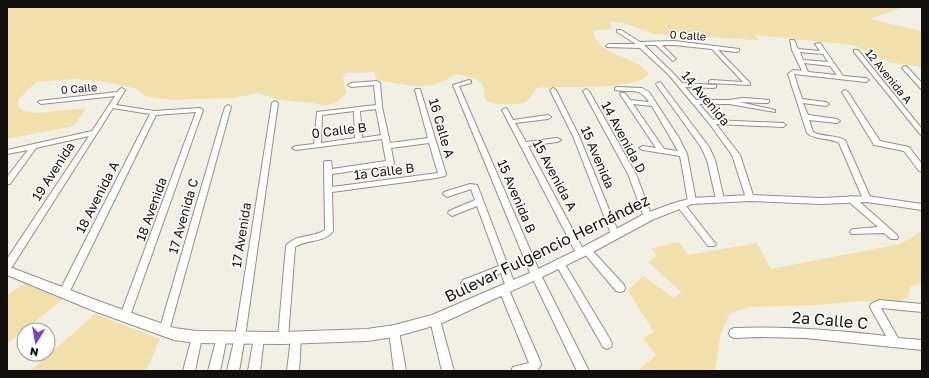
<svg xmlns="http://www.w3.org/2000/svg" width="929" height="378" viewBox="0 0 929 378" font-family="'Golos Text',sans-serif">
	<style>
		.green { fill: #f1e0ab }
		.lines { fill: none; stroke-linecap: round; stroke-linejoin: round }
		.minor-casing { stroke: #939087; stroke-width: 2 }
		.tertiary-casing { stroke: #939087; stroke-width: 2 }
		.minor { fill: #fff; fill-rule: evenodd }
		.tertiary { fill: #fff; fill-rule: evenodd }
		.labels { text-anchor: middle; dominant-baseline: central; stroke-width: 3; stroke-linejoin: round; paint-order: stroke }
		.far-street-label { font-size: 11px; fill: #11100d; stroke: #fff }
		.street-label { font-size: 13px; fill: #11100d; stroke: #fff }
		.near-street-label { font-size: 16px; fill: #11100d; stroke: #fff }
	</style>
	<rect width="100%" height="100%" fill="#f2efe5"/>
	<g class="green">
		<path d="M7 7H903L870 19 921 31 922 67 888 62 853 45 755 35 758 40 654 34 624 23 610 22 612 29 593 31C597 58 636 54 649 74 634 92 561 85 536 88 533 93 530 100 524 103 518 105 491 105 487 101 483 98 485 94 484 89 482 77 465 76 455 74 429 94 406 84 377 80L374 72 346 73 343 77 346 93 338 101 327 106 314 103 280 100 258 93 233 98 171 100 146 96 135 88 100 81 74 79 36 82 19 99 18 106 23 111 38 113 86 108 74 126 7 139Z"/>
		<polygon points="922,231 922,283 910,286 908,297 895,304 862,301 815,305 750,307 730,313 720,336 715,371 638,371 656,355 643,338 654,332 628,291 643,276 674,298 681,292 648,262 656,256 652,248 679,242 688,255 757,243 771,269 900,244"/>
		<polygon points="27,282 64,298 7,344 7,295"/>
		<polygon points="95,314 160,339 146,371 30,371"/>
	</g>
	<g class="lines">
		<defs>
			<g id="minor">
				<polygon points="617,30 621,30 640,42 674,41 739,49 739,51 737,52 718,50 750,83 750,85 709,83 709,81 711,80 743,82 712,49 674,45 662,45 676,59 673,61 656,45 644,45 673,73 682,83 716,85 716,87 714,88 685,87 696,100 729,100 743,98 769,100 769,102 767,103 739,102 775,110 775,112 729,104 699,104 713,120 783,123 786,125 783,127 716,124 740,155 754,198 753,200 750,201 746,198 732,155 709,123 669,75 640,48 607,47 606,46 609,44 636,44 617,32"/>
				<path d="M790 40H794L798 49 820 51 815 44 820 43 843 76 866 78 869 80 866 82 794 74 802 99 826 102 829 104 826 106 803 103 808 115 837 119 840 121 837 123 809 120 813 132C823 137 835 135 845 140L871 199 870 201 867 202 863 199 839 143C829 137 816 141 807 133L788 74 793 70 802 71 792 50ZM800 52 823 54 828 62 803 60ZM804 63 830 66 837 75 808 72Z"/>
				<polygon points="854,50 858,50 922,129 922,135 920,134 854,52"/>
				<polygon points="905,66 907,67 922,83 922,89 920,88 903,69 902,68"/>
				<polygon points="469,80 471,81 471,83 459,86 541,275 589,371 577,371 531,275 453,85"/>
				<path d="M377 81 380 83 382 107 390 143 428 138 415 90 416 89H420L446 174 445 176 436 178 332 192 333 231C325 243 307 239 295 247L288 338 287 341 283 343 279 341 278 338 286 246C295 234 313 238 325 230L324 163 325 161H331L332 169 386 161 382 139 296 150 292 148 296 146 314 144 317 112 376 105 374 85 351 87 348 85 351 83ZM376 109 381 135 362 138 360 111ZM354 111 355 138 321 143 322 115ZM429 143 438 173 332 187V174L393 165 394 163 391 148Z"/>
				<polygon points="659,82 661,83 709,147 715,160 724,199 723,201 720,202 716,199 707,160 701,147 656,84"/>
				<path d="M617 87 642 88 649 92 679 138 687 154 696 201 695 203H689L688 201 680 156 643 150 639 148 643 146 656 148 620 94 621 93H625L630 100 649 102C639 86 631 93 615 90V88ZM633 104 652 106 678 151 664 149Z"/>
				<polygon points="122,88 125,90 116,105 154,111 200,108 203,110 130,316 129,319 125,320 121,319 120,316 196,112 156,115 68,295 64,296 60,295 59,292 150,114 113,108 10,270 7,271 7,259 89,136 36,148 10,184 7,184 7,177 28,150 7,154 7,150 92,131 115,96 41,104 38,102 39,101 117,92 120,89"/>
				<polygon points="553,88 556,90 579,136 619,234 618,236 612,236 611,234 573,136 550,90"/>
				<polygon points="586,89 589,91 636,174 652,217 651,219 645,219 644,217 628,174 583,91"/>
				<polygon points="845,90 848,92 880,141 909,147 922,164 922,171 919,171 904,151 874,145 842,92"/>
				<polygon points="275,101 278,103 245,337 239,371 227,371 235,337 272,103"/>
				<polygon points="228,105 231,107 169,331 168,334 164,336 160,334 159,331 225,107"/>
				<polygon points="505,108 507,109 513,120 548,115 551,117 548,119 515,123 526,142 557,138 561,140 557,142 528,146 583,249 587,247 590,248 624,285 625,288 624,291 620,292 616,291 584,253 583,255 577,255 502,110"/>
				<polygon points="470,184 477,185 478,187 516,287 514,290 509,290 540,361 541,365 537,371 511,371 513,367 529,363 499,290 500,287 506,287 501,273 466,287 463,286 461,283 463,280 499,266 477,206 452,216 448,213 449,211 475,200 471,189 447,197 443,194 444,192"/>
				<polygon points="851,196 854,197 897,235 898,237 897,239 891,239 884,233 851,234 850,232 851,230 854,229 878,227 848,201 847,199 848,197"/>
				<polygon points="680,201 683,202 714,242 716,244 714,246 708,246 677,206 676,204"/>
				<polygon points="560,260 563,261 611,341 612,344 611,347 607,349 603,347 555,263 557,261"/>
				<path d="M879 300 922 304V312L881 308 898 338 922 340V350L805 338 758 337 734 338 730 336 729 333 730 330 734 328C785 326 835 330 886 336L870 307 871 304Z"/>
				<polygon points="435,316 439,317 440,320 454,371 442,371 430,320 431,317"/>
				<polygon points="394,326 398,328 399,331 406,371 394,371 389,331 390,328"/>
				<polygon points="197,332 201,334 202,337 195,371 183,371 192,337 193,334"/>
				<polygon points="222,332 226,334 227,337 220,371 208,371 217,337 218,334"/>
				<polygon points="259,333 263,335 264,338 260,371 248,371 254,338 255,335"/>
				<polygon points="296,333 300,335 301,338 299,371 287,371 291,338 292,335"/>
			</g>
			<polygon id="tertiary" points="750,195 821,198 867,196 922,204 922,210 867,202 821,204 750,201 692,204 652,220 591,253 540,278 440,324 394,337 367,341 283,344 197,343 174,340 94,311 7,275 7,266 104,303 174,328 197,331 283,332 367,329 394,325 432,315 532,272 583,247 644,214 671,204 692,198"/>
		</defs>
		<use href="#minor" class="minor-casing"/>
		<use href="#tertiary" class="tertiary-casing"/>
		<use href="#minor" class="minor"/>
		<use href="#tertiary" class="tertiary"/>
	</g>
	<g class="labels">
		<g class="far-street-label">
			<text transform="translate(688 35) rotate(4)">0 Calle</text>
			<text transform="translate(889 76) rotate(51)">12 Avenida A</text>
			<text transform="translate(79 88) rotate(-5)">0 Calle</text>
		</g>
		<g class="street-label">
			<text transform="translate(706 98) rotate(50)">14 Avenida</text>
			<text transform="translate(442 128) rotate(74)">16 Calle A</text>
			<text transform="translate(339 130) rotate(-7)">0 Calle B</text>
			<text transform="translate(624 137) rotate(62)">14 Avenida D</text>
			<text transform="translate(598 157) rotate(67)">15 Avenida</text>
			<text transform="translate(53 171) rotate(-57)">19 Avenida</text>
			<text transform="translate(384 171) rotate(-7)">1a Calle B</text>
			<text transform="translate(555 175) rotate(62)">15 Avenida A</text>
			<text transform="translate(517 196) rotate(67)">15 Avenida B</text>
			<text transform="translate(97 197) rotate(-63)">18 Avenida A</text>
			<text transform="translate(151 209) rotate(-70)">18 Avenida</text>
			<text transform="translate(183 216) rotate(-74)">17 Avenida C</text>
			<text transform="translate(241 235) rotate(-81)">17 Avenida</text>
		</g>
		<g class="near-street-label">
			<text transform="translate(547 248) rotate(-26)">Bulevar Fulgencio Hernández</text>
			<text transform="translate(830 320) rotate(5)">2a Calle C</text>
		</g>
	</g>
	<rect width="929" height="378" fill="none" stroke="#11100d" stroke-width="16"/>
	<g transform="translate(36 342) rotate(191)"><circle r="19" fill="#ffffff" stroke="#a09f9e"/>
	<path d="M0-3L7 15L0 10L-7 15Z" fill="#7c44ba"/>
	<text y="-6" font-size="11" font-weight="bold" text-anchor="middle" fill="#11100d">N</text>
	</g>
</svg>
